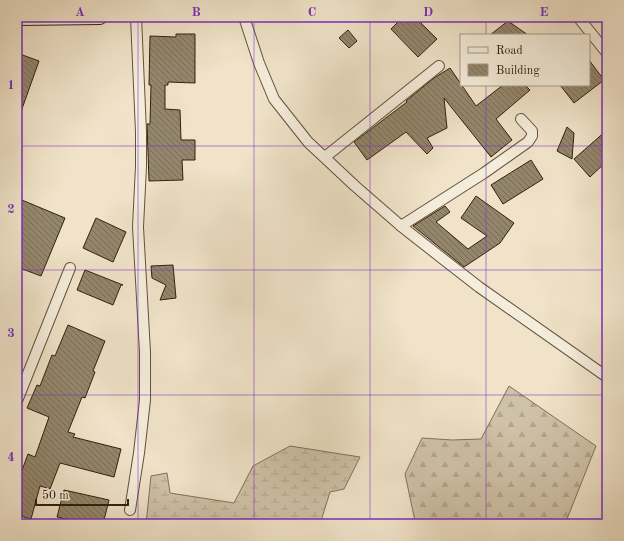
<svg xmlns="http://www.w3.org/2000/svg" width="624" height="541" viewBox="0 0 624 541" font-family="'Old Standard TT',serif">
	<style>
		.forest { fill: url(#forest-firs); stroke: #80725a }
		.wetland { fill: url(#wetland-marsh); stroke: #80725a }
		.building { fill: url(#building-back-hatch); stroke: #31210a }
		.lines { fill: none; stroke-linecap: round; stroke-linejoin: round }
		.street-casing { stroke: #61523a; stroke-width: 12 }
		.secondary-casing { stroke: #31210a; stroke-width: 16 }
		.street { stroke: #f5eddc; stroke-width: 10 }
		.secondary { stroke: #f5eddc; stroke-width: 14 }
		.grid { fill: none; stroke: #7b2cbf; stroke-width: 1; stroke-opacity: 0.55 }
		.neatline { fill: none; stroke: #7b2cbf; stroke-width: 1.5 }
		.grid-label { font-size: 13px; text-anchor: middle; font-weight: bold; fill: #7b2cbf }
	</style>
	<defs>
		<pattern id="forest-firs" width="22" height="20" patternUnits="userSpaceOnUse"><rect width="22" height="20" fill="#d0c2a9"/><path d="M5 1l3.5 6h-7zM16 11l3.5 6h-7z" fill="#b3a690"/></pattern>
		<pattern id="wetland-marsh" width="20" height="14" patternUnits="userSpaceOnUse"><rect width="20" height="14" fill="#d0c2a9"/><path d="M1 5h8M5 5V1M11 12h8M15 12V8" fill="none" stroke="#b3a690"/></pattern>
		<pattern id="building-back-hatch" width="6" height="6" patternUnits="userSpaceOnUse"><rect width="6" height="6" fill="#94866d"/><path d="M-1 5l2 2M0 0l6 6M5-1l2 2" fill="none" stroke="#796d58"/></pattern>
	</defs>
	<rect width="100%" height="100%" fill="#f0e3c9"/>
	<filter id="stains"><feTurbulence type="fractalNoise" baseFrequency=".005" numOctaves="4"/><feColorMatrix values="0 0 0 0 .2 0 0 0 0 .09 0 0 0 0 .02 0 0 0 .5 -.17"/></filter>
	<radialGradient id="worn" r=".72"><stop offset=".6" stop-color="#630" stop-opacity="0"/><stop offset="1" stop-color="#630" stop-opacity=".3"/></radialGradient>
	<polygon class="forest" points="509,386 596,446 565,524 413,524 415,521 405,474 422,438 452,440 481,439"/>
	<polygon class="wetland" points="290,446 360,457 344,489 330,492 320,524 146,524 151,476 167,473 170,493 234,503 253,466"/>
	<g class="building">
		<polygon points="403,17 415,17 437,39 418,57 391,29"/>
		<polygon points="508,21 528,35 490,35"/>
		<polygon points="348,30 357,41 349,48 339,38"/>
		<polygon points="176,34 195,34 195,83 168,82 168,85 165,85 165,109 180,110 181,140 195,140 195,160 182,160 183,180 149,181 147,124 150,124 151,85 149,85 150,36 176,37"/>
		<polygon points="17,53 39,61 18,120 17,120"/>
		<polygon points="589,60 604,80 574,103 560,85 589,85"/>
		<polygon points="450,68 476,106 503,85 525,85 530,90 496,119 512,140 491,157 444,98 447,128 427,138 433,148 427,154 406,132 367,160 354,142 407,102 406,101 434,78"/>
		<polygon points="567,127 574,133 572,159 557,151"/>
		<polygon points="607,130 607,161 590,177 574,159"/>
		<polygon points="531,160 543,179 503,204 491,185"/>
		<polygon points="476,196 514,223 500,243 464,267 413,226 445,206 450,212 436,222 468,249 487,236 461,218"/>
		<polygon points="17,198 65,218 41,276 17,267"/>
		<polygon points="96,218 126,232 113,262 83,248"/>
		<polygon points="173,265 176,298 160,300 166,285 152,278 151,266"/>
		<polygon points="85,270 123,285 121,285 113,305 77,290"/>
		<polygon points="68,325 105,341 93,371 95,372 85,398 82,397 68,432 75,434 73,437 121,449 114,477 60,463 50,489 40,486 31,519 17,515 17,484 28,454 35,457 49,417 27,408 37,385 40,386 52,355 55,356"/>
		<polygon points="64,490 109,500 103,524 86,524 57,517"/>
	</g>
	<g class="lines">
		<defs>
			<g id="street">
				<polyline points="244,17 259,63 274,99 308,142 355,186 401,226 443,259 479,287 607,377"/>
				<polyline points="578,17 607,53"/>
				<polyline points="325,157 439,66"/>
				<polyline points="401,226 484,173 528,142 532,136 532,131 521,119"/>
				<polyline points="17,401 70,268"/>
				<polyline points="130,510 139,453 145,400 145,352 138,227 141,166 141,132 136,17"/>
			</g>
			<polyline id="secondary" points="17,18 100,17"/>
		</defs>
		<use href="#street" class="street-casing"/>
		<use href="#secondary" class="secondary-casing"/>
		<use href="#street" class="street"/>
		<use href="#secondary" class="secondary"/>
	</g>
	<path class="grid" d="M138 17V524M254 17V524M370 17V524M486 17V35M486 85V524M17 146H607M17 270H607M17 395H607"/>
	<rect width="624" height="541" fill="none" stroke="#f0e3c9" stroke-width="44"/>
	<rect x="460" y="34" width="130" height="52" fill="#f5eddc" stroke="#a79b88"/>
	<rect x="468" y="47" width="20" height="6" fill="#f5eddc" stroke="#a79b88"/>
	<text x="496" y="54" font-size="12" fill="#31210a">Road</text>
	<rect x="468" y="64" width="20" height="12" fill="url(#building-back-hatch)" stroke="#a79b88"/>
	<text x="496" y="74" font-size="12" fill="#31210a">Building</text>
	<path d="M36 499v6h92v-6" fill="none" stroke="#31210a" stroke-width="2"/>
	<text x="42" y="499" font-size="12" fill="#31210a" stroke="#f5eddc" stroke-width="3" paint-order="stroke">50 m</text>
	<rect x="22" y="22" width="580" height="497" class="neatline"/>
	<g class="grid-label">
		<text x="80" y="16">A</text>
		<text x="196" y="16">B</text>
		<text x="312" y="16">C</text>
		<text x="428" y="16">D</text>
		<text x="544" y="16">E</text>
		<text x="11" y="89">1</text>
		<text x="11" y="213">2</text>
		<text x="11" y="337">3</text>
		<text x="11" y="461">4</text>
	</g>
	<rect width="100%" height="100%" filter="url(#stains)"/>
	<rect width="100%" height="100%" fill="url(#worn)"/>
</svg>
